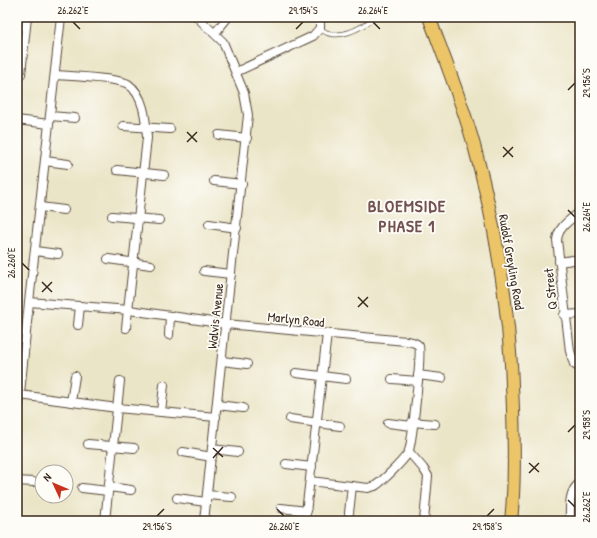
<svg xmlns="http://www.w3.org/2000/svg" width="597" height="538" viewBox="0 0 597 538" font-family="'Patrick Hand',sans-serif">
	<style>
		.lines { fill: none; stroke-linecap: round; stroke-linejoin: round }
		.lane-casing { stroke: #554637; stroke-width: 5.5 }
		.street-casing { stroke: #554637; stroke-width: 10 }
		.primary-casing { stroke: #554637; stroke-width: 14 }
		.lane { stroke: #fff; stroke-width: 4 }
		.street { stroke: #fff; stroke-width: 8 }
		.primary { stroke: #ecc569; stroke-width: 12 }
		.ticks { fill: none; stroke: #3b2a1e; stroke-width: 1.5 }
		.labels { text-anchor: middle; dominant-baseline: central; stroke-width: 3.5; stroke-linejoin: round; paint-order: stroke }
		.street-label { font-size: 13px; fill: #3b2a1e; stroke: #fdfcf7 }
		.district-label { font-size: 17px; font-weight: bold; letter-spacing: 1px; fill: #735251; stroke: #fdfcf7 }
		.neatline { fill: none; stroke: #3b2a1e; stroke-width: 1.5 }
		.ticks-label { font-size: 10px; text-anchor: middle; fill: #3b2a1e }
	</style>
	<rect width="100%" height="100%" fill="#fdfcf7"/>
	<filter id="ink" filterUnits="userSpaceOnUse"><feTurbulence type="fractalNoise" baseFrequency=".025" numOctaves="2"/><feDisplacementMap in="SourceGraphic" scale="8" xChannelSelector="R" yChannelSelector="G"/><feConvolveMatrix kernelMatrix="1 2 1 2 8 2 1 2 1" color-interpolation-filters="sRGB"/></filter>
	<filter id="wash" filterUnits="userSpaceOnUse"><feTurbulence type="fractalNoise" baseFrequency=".012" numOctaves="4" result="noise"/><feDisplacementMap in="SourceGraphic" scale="16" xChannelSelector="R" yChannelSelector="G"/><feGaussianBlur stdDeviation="0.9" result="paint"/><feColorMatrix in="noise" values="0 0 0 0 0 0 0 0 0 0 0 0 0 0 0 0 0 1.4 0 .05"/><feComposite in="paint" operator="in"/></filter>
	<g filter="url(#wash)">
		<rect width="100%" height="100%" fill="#ebe5c7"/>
	</g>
	<g filter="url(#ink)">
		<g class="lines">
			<defs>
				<path id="lane" d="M320 28C335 43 361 29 375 17"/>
				<g id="street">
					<polyline points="197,17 223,42 244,93 248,115 204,521"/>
					<polyline points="215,33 228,17"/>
					<polyline points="236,72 313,36 320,28 320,17"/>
					<polyline points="21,74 27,17"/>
					<path d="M55 75C69 76 119 78 128 84 144 95 146 120 147 138L126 328"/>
					<polyline points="50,116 75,118"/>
					<polyline points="17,120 49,124"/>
					<polyline points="123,126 170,129"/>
					<polyline points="219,135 247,138"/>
					<polyline points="45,161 68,164"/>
					<polyline points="117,170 164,175"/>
					<polyline points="214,181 242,184"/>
					<polyline points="40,207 64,210"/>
					<path d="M580 212C570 220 558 227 557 240L570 351 574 364 580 368"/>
					<polyline points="112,216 159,220"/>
					<polyline points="209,224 237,228"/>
					<polyline points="35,251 58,254"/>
					<polyline points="108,259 151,265"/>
					<polyline points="559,262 580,259"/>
					<polyline points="204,271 231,274"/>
					<path d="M29 302 129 310 226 324 395 340C402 341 414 340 419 346 422 351 412 447 408 453 402 462 384 480 375 486L368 488 310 481"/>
					<polyline points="564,315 580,314"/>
					<polyline points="78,325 80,306"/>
					<polyline points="169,335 170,316"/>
					<polyline points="222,361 247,364"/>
					<polyline points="296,373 346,379"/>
					<polyline points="418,375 442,378"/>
					<polyline points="392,379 418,381"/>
					<polyline points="20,395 117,408 216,417"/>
					<polyline points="71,402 75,376"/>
					<polyline points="217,405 243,408"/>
					<polyline points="161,412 164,385"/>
					<polyline points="290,419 340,426"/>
					<polyline points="412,422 435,424"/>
					<polyline points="388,423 412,426"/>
					<polyline points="17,424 29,302 61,17"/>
					<polyline points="88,444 134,448"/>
					<polyline points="212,449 238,452"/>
					<polyline points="183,452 212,457"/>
					<polyline points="409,452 423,468 428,476 424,521"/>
					<polyline points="286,464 312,467"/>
					<polyline points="17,481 33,482"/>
					<polyline points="109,487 131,490"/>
					<polyline points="82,488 108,491"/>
					<polyline points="207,495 232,497"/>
					<polyline points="177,498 206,502"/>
					<polyline points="281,508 307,511"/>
					<polyline points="349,513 352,486"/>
					<polyline points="105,521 120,381"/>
					<polyline points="305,521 327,334"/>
					<path d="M570 521C570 508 568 491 580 483"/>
				</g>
				<path id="primary" d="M429 17C445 60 463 104 475 149 498 234 511 321 513 409 514 446 515 484 511 521"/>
			</defs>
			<use href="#lane" class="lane-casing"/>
			<use href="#street" class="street-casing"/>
			<use href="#primary" class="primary-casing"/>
			<use href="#lane" class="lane"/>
			<use href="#street" class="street"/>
			<use href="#primary" class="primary"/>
		</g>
	</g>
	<path class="ticks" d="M73 22 80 29M373 22 380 29M296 29 303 22M568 90 575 83M187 132 197 142M187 142 197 132M503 147 513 157M503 157 513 147M568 210 575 217M22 263 29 270M42 282 52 292M42 292 52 282M358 297 368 307M358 307 368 297M568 432 575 425M213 448 223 457M213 458 223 447M529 463 539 472M529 473 539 463M568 500 575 507M277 509 284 516M157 516 164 509M487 516 494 509"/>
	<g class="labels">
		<g class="street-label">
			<text transform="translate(512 262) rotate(80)">Rudolf Greyling Road</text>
			<text transform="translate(550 289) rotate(-96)">Q Street</text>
			<text transform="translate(215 316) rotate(-84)">Walvis Avenue</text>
			<text transform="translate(296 319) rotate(6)">Marlyn Road</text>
		</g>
		<g class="district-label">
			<text x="407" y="205">BLOEMSIDE<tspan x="407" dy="20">PHASE 1</tspan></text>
		</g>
	</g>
	<rect width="597" height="538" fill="none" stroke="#fdfcf7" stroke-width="44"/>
	<g transform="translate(54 484) rotate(314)"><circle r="19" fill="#fdfcf7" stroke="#afa8a0"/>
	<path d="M0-3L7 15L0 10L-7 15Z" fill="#c8321e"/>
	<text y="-6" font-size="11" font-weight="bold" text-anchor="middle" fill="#3b2a1e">N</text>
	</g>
	<rect x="22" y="22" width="553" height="494" class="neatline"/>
	<g class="ticks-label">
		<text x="73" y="14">26.262°E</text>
		<text x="303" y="14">29.154°S</text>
		<text x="373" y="14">26.264°E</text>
		<text transform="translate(586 83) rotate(-90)" y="4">29.156°S</text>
		<text transform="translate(586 217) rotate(-90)" y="4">26.264°E</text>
		<text transform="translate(11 263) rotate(-90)" y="4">26.260°E</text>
		<text transform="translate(586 425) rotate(-90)" y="4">29.158°S</text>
		<text transform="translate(586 507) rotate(-90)" y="4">26.262°E</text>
		<text x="157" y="530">29.156°S</text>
		<text x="284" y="530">26.260°E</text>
		<text x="487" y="530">29.158°S</text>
	</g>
</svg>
